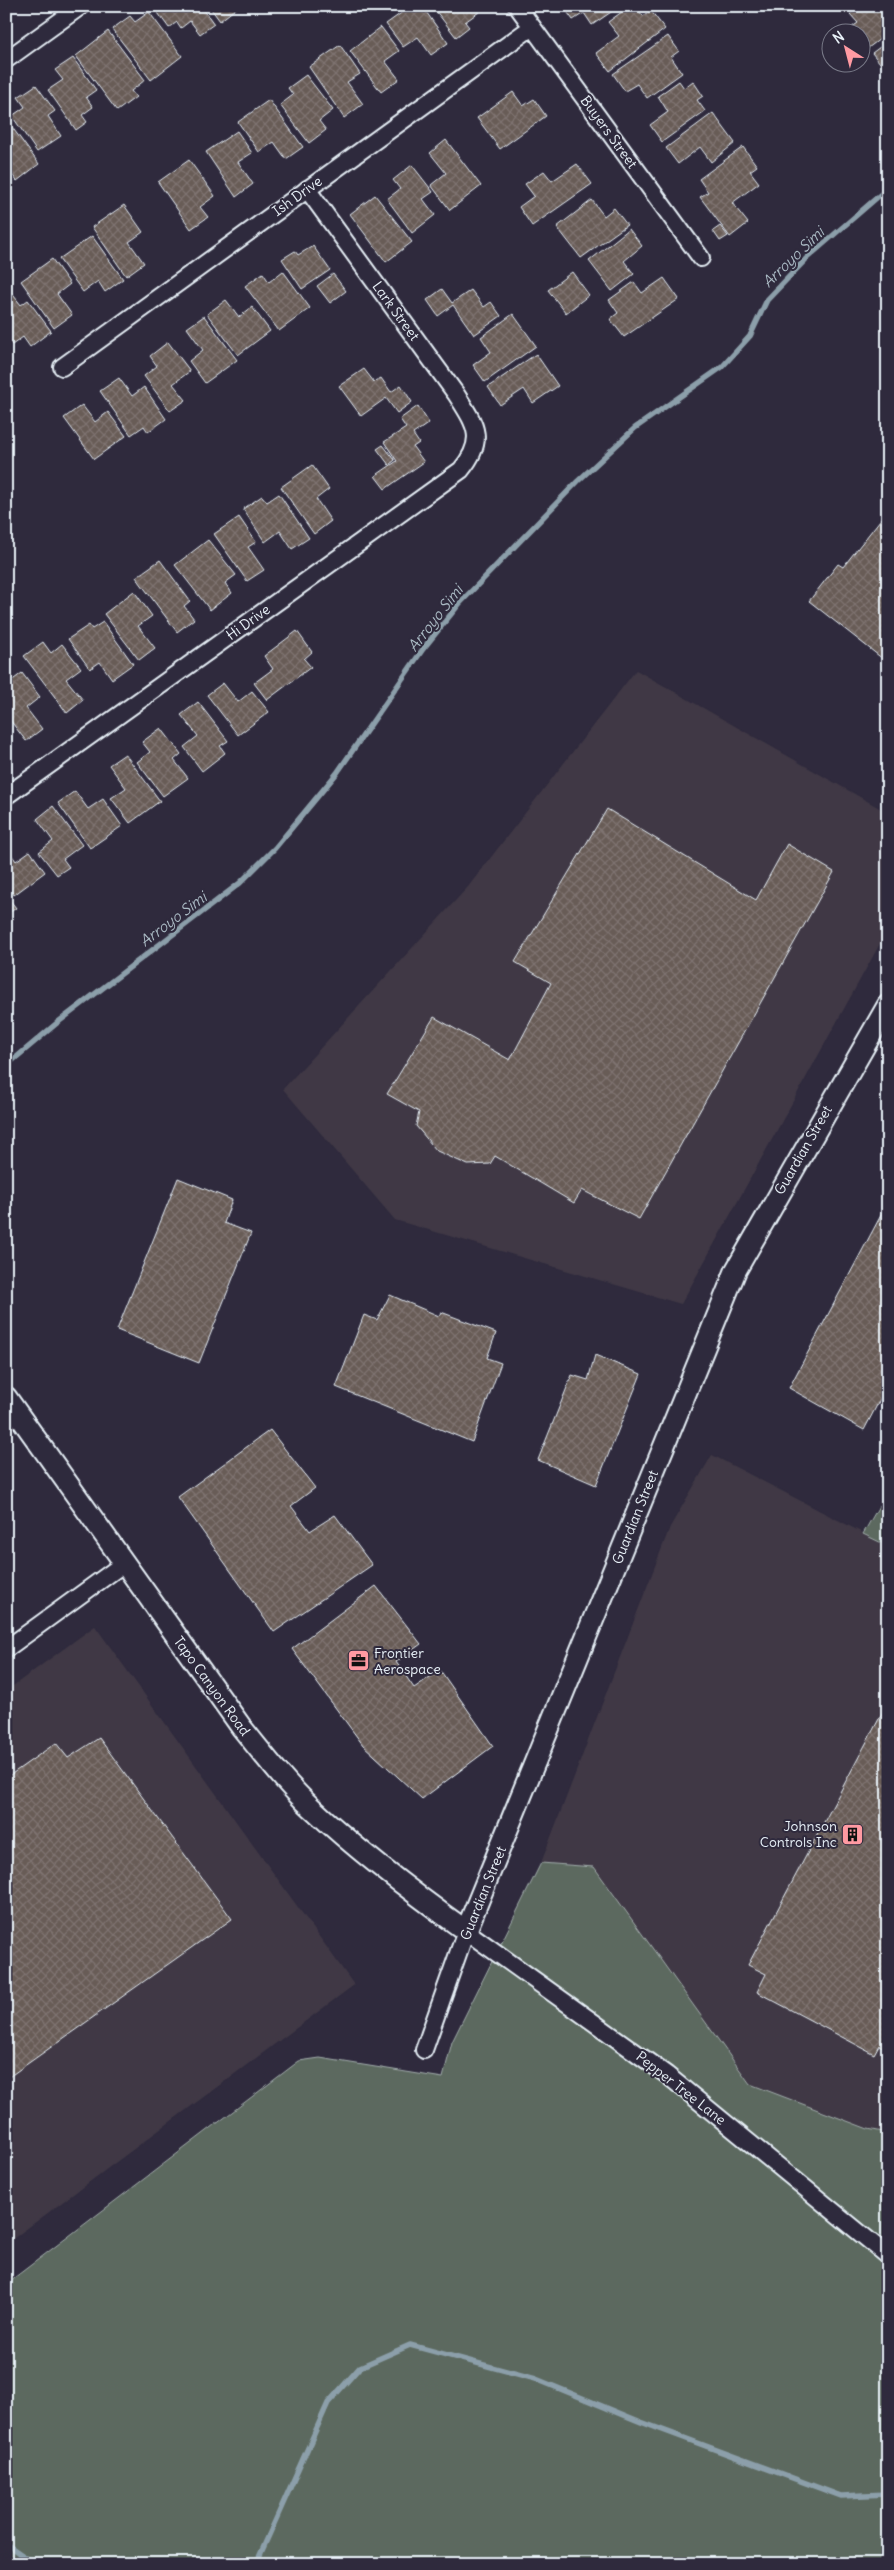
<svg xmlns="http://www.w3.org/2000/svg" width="894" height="2570" viewBox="0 0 894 2570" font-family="Delius,sans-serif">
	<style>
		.built { fill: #403945 }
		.green { fill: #5c695f; stroke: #a2adac }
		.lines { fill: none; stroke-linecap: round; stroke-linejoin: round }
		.stream { stroke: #8c9faa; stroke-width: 5.5 }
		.building { fill: url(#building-cross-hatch); stroke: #e8f1f8 }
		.minor-casing { stroke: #e8f1f8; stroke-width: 20 }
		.tertiary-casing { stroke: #e8f1f8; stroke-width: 24 }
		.minor { stroke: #2f2a3d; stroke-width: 16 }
		.tertiary { stroke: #2f2a3d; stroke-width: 20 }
		.labels { text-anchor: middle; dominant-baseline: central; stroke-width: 4; stroke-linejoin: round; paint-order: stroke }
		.street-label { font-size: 14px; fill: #e8f1f8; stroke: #2f2a3d }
		.poi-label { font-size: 14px; fill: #e8f1f8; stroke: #2f2a3d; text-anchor: start }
		.water-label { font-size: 15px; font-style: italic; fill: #aabac4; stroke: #2f2a3d }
	</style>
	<defs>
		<pattern id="building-cross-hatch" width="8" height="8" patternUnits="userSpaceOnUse" patternTransform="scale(1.25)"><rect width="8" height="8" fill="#685b57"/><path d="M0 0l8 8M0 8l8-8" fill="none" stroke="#7e7370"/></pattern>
	</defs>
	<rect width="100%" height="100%" fill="#2f2a3d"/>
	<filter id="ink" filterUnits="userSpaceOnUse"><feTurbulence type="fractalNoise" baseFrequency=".02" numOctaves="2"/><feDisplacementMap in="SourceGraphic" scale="10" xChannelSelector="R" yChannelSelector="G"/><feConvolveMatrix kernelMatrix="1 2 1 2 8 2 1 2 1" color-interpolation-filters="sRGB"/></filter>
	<g filter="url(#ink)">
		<g class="built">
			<polygon points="636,670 888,813 888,929 681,1304 395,1220 283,1089 468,887"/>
			<polygon points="712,1455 888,1546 888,2133 868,2129 750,2084 594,1867 541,1863 670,1527"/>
			<polygon points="95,1626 354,1985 6,2244 6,1691"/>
		</g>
		<g class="green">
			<polygon points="888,1490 888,1546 863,1534"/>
			<polygon points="541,1863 594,1867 750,2084 868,2129 888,2133 888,2564 6,2564 6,2284 299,2061 320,2058 443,2078 452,2042"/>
		</g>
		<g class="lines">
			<g class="stream">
				<polyline points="6,1066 57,1023 240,883 275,848 337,773 423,649 460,603 578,481 635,428 722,367 750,336 767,300 807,258 888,188"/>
				<polyline points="6,2544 35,2564"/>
				<polyline points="256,2564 328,2403 360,2367 410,2345 536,2379 641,2422 841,2496 888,2494"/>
			</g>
		</g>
		<g class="building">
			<polygon points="153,6 201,6 214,24 200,34 190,21 181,28 177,22 169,28"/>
			<polygon points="209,6 239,6 220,21"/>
			<polygon points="411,6 422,6 448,43 431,55 418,37 403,47 386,24"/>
			<polygon points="432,6 475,6 479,12 465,22 469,27 456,37"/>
			<polygon points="563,6 620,6 592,25 584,13 573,20"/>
			<polygon points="630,6 635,6 643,16 651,11 665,29 610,71 596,53 619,36 608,22"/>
			<polygon points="860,6 888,6 888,33 864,51 862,48 862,32 850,32 848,30 858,23 850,14"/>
			<polygon points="149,12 182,56 151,80 112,29 130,16 135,22"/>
			<polygon points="381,27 399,51 385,61 399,79 381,92 350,51"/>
			<polygon points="108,31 145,80 131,91 136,97 117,111 76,56"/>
			<polygon points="668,36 679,51 671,57 682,73 647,98 637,84 625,91 613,74"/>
			<polygon points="888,41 888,73 872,53"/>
			<polygon points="340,45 360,74 347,82 363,104 344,118 309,67"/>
			<polygon points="73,58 96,90 86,97 93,107 82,115 87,122 76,130 48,90 63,80 55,70"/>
			<polygon points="306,75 333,110 319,121 326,130 309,143 280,105 293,95 288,88"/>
			<polygon points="679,81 684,88 693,81 703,96 697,100 705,111 662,142 650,125 668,112 658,96"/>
			<polygon points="36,85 55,111 48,116 61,136 37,152 12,116 25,107 18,97"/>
			<polygon points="513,92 523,106 534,99 546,116 500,149 477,118"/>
			<polygon points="269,100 303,147 286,159 274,142 259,152 238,122"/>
			<polygon points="713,113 735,143 711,162 700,147 678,164 666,148"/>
			<polygon points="6,119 39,164 17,181 6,167"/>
			<polygon points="237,131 252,153 238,162 253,184 236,197 206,152"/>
			<polygon points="446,140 481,186 450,210 431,185 446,173 430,153"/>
			<polygon points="743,147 757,166 750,171 759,183 732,203 748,223 730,237 700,197 708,192 699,179"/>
			<polygon points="189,160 215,196 200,207 208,217 191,229 158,182"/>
			<polygon points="577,164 592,184 532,226 519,207 534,196 525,184 544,171 552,181"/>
			<polygon points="412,165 433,192 423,199 435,215 412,233 387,199 400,189 393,180"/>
			<polygon points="375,195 412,242 386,262 350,214"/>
			<polygon points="592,200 604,216 614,208 627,225 581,258 557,227"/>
			<polygon points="124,205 143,232 129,242 144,263 126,276 92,227"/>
			<polygon points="720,226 728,236 720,241 713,231"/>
			<polygon points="629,229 642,246 624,261 634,274 612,291 589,261"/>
			<polygon points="92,236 123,279 105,292 98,281 83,292 59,259"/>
			<polygon points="313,246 330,270 302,289 282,259 295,251 298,255"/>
			<polygon points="52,259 70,284 57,294 72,315 54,328 21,281"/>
			<polygon points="283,271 310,308 279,331 245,286 263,273 269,282"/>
			<polygon points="572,272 589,295 566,313 548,290"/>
			<polygon points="333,274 346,291 330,303 317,286"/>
			<polygon points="664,278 679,299 624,337 610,319 618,313 609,300 634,282 642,293"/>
			<polygon points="442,289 452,303 471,290 484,307 491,302 501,316 474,335 453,305 438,316 427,300"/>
			<polygon points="10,291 21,305 28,300 51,331 30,347 23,337 12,345 6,337 6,294"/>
			<polygon points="226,300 239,317 252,307 270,331 238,355 207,314"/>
			<polygon points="513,314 536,346 485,382 473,365 491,352 481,337"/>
			<polygon points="204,316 237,360 205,383 189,361 203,350 187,328"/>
			<polygon points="168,342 190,371 173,384 186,400 170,411 144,376 157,366 150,356"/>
			<polygon points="536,354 558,386 533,403 524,389 500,405 488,387"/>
			<polygon points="364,369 374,382 381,378 391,392 401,385 412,402 397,413 386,398 361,416 339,386"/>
			<polygon points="119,378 132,396 144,387 166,419 148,432 144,426 131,435 100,391"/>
			<polygon points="82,405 95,422 108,412 126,436 94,459 64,418"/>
			<polygon points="418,406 429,423 413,434 419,443 413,447 424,462 385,489 375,476 397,461 384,442 406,428 400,419"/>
			<polygon points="383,445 395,460 389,465 377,449"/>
			<polygon points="312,465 329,489 316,499 331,521 314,534 281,487"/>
			<polygon points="279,494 309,538 292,549 280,531 265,542 243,509 262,496 267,502"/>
			<polygon points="888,510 888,663 809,601 838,564 843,567"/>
			<polygon points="239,517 256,542 248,547 264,570 247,581 214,534"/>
			<polygon points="208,540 236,575 225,583 232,593 210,610 175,565"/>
			<polygon points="160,560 190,601 184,606 194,619 177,632 136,577"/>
			<polygon points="134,591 152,616 138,626 155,648 139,660 104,614"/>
			<polygon points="103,622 133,664 112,679 100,662 90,669 68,639 89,625 92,629"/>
			<polygon points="297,631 312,652 304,659 311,667 267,700 254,683 273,669 264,656"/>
			<polygon points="43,642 51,653 62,644 81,668 66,679 83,700 67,713 24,656"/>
			<polygon points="22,673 40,697 26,708 42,729 26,741 6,715 6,685"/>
			<polygon points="223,683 238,702 252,691 269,712 238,735 207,695"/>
			<polygon points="198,702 228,741 220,746 225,753 202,771 184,747 198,736 181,715"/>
			<polygon points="161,728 181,754 174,760 188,778 163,796 137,762 150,752 142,742"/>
			<polygon points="125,754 160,801 130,823 111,798 126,788 109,765"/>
			<polygon points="75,791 88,809 103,799 122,826 90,848 58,803"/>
			<polygon points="53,806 82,845 63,859 69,867 57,875 39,852 53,841 37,819"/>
			<polygon points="607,809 756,900 787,844 834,872 639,1219 582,1190 574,1203 495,1156 490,1164 468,1165 437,1151 416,1126 419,1112 387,1094 434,1017 510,1060 551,983 515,962"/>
			<polygon points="6,847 16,861 30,851 45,872 14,895 6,884"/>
			<polygon points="6,895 16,908 6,915"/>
			<polygon points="178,1178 232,1200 224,1223 251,1233 199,1363 117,1330"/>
			<polygon points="888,1202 888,1384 864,1430 789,1388"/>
			<polygon points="390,1295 439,1316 441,1312 496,1333 487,1358 501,1363 472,1442 336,1387 364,1315 377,1320"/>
			<polygon points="595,1355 641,1374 596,1485 538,1460 572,1375 588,1380"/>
			<polygon points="270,1430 315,1488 291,1506 310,1531 335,1515 372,1565 274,1632 178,1497"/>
			<polygon points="376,1586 421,1644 396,1662 414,1688 440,1670 493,1746 422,1799 363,1745 292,1649"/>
			<polygon points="888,1702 888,2050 879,2045 874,2054 757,1992 766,1974 748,1965"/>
			<polygon points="99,1738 232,1919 6,2079 6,1778 56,1743 68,1758"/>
		</g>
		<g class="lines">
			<defs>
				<g id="minor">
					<polyline points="517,6 701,258"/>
					<polyline points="6,60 81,6"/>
					<polyline points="62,367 532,27"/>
					<path d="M6 796 461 470C487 439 475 424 456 394L307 189"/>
					<polyline points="6,1649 123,1564"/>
					<polyline points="424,2050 466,1931 667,2075 888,2256"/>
				</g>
				<path id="tertiary" d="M6 1397 242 1728C264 1755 286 1784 312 1808 360 1853 413 1893 466 1931L736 1270 888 1005"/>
			</defs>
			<use href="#minor" class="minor-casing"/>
			<use href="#tertiary" class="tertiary-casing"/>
			<use href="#minor" class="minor"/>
			<use href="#tertiary" class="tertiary"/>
		</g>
	</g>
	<defs>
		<symbol id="office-square" viewBox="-11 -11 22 22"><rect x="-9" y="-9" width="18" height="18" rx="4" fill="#ff9aa2" stroke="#2f2a3d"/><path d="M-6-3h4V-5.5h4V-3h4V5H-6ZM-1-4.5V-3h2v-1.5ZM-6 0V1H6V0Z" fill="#111"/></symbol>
		<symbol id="building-square" viewBox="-11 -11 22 22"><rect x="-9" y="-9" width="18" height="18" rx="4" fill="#ff9aa2" stroke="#2f2a3d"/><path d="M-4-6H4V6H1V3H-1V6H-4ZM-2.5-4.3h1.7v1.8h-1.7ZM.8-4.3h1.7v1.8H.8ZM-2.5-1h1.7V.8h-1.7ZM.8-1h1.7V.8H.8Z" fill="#111"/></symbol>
	</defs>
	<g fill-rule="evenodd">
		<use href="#office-square" x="346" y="1648" width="25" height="25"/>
		<use href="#building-square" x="840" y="1822" width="25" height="25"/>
	</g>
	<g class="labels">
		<g class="street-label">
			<text transform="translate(609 132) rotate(54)">Buyers Street</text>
			<text transform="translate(297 196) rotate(-36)">Ish Drive</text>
			<text transform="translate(396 311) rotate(54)">Lark Street</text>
			<text transform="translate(248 622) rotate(-36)">Hi Drive</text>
			<text transform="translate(803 1150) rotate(-60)">Guardian Street</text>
			<text transform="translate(635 1517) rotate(-68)">Guardian Street</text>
			<text transform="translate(212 1686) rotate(54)">Tapo Canyon Road</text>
			<text transform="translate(483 1893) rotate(-68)">Guardian Street</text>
			<text transform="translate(681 2088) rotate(38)">Pepper Tree Lane</text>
		</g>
		<g class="poi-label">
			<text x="374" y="1653">Frontier<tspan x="374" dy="16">Aerospace</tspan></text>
			<text x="837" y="1826" text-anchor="end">Johnson<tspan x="837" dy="16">Controls Inc</tspan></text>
		</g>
		<g class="water-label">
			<text transform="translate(793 257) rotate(-44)">Arroyo Simi</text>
			<text transform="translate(435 618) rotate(-52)">Arroyo Simi</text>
			<text transform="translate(173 919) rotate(-37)">Arroyo Simi</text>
		</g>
	</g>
	<rect width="894" height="2570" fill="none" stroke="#2f2a3d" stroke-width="25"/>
	<rect x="12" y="12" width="869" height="2545" fill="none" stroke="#e8f1f8" stroke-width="2" filter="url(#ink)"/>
	<g transform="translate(846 48) rotate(324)"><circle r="24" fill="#2f2a3d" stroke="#797a88"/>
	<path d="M0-4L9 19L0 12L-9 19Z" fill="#ff9aa2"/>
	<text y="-8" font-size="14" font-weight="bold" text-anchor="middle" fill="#e8f1f8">N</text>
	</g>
</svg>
